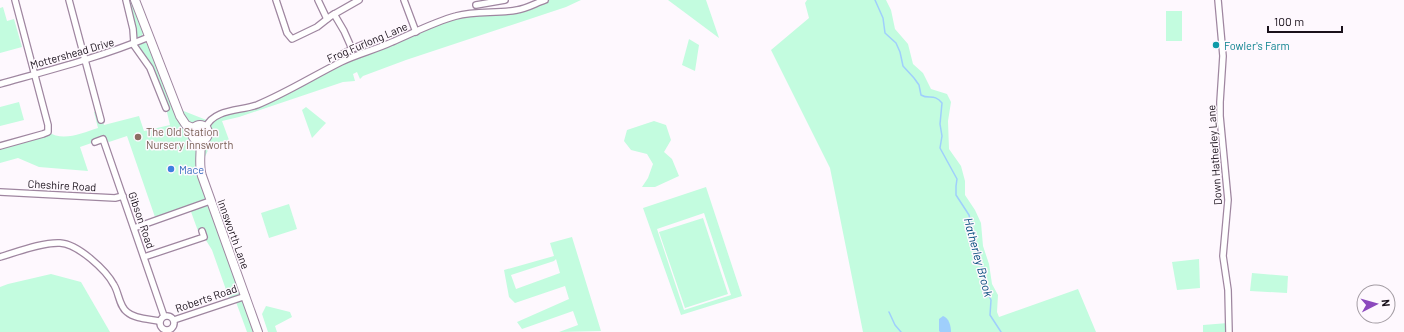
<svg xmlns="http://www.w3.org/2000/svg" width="1404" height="332" viewBox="0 0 1404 332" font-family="Barlow,sans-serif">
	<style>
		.green { fill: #c3fcdf; fill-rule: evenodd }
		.water { fill: #9fcffc }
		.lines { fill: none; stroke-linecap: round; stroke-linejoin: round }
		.stream { stroke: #9fcffc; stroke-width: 1.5 }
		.street-casing { stroke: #9f86a0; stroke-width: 8 }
		.secondary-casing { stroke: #9f86a0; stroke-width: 10 }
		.street { stroke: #fff; stroke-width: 5.5 }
		.secondary { stroke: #fff; stroke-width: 8 }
		.culture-dot { fill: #0f9aa8; stroke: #fef8fe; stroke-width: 1.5 }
		.education-dot { fill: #8d6e63; stroke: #fef8fe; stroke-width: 1.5 }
		.shop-dot { fill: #3f7fe0; stroke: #fef8fe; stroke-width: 1.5 }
		.labels { text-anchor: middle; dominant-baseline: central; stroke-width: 3; stroke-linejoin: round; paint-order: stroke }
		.street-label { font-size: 11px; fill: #1a111b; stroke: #fef8fe }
		.culture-label { font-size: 11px; fill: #0d838f; stroke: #fef8fe; text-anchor: start }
		.education-label { font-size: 11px; fill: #785e54; stroke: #fef8fe; text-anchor: start }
		.shop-label { font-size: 11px; fill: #366cbe; stroke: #fef8fe; text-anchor: start }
		.water-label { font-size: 12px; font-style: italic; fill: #00497a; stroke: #fef8fe }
	</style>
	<rect width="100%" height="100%" fill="#fef8fe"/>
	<g class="green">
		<polygon points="126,0 133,0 144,31 141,38 136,37"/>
		<path d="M545 0H581L566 7 406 60 363 76 360 79 357 72 353 74 355 81 343 82 239 117 222 121 229 140 209 148 204 159H200L246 296 230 301 212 250 204 237 202 231H198L190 209 156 220 127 136 109 142 103 139 80 147 88 171 39 167 18 158 0 163V146L48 132C63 142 82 133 98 128L94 112 99 111 104 125 139 116 144 131 170 125 166 108 169 107 166 104V100L153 67 149 61 147 62 137 45 143 42 150 45 176 108 209 121 220 114 253 106 341 63 458 15 518 10ZM200 124C207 126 210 132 207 138L202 141 194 139 191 132 195 126Z"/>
		<polygon points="668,0 706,0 719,38"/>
		<polygon points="807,0 886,0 891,10 895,29 908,44 913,64 923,73 931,89 947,94 951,102 948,121 949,149 961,166 965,181 965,195 975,210 981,223 983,246 989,264 992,284 998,295 997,312 999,317 1078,289 1096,332 863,332 830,168 771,50 809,18 805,3"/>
		<polygon points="3,7 7,21 14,19 22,47 0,53 0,8"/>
		<rect x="1166" y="11" width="16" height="30"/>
		<polygon points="689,39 699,45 695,71 682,65"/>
		<polygon points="19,102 24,120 0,126 0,107"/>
		<polygon points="306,107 326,123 312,138 302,110"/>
		<polygon points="654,121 666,125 671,140 664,152 672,159 679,176 655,187 642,187 648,178 653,164 647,154 631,150 624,141 627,130"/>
		<path d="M706 187 742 296 681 315 643 208ZM704 213 731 295 684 310 657 229Z"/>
		<polygon points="289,204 297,229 269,238 261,213"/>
		<polygon points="703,218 728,294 685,308 659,232"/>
		<path d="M572 237 601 331 559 332 578 325 573 311 522 329 517 322 569 299 565 286 515 303 509 297 504 270 554 256 550 243ZM556 259 560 273 516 289 511 275 554 261Z"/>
		<polygon points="1199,259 1200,288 1177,290 1172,262"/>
		<polygon points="1252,273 1288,276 1287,293 1250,291"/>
		<polygon points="51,274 81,282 110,332 0,332 0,287 8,284"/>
		<polygon points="243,300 253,332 247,332 236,302"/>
		<polygon points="266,306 290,312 292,317 275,326 277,332 268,332 262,314"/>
		<polygon points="1228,323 1229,332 1203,332 1203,325"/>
	</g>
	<path class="water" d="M943 316C949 318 951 326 951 332H940L939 331V319Z"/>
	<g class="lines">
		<g class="stream">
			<path d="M875 0 883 18 885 33 896 43 900 52 903 66 914 78 919 85 921 95C929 100 934 93 942 103L940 124 942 136 940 148 957 179 956 186V195L969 215 982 266 984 284 991 300 990 315 1001 332"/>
			<polyline points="889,312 895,325 901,332"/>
		</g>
		<defs>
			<g id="street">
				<polyline points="69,0 101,120"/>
				<polyline points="126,0 133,29 134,43"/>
				<polyline points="276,0 287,33 292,39 317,27 331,16 359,0"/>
				<polyline points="318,0 327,19"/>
				<polyline points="404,0 416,32"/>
				<polyline points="1218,0 1223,56 1220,102 1220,116 1228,200 1223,256 1228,290 1229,332"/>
				<polyline points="476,5 505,0"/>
				<polyline points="334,14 344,31 352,49 337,57"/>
				<polyline points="133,44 150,68 166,108"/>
				<polyline points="352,49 364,44"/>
				<path d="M0 84C50 70 101 57 149 37"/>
				<path d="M206 127C214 109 240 111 257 105 286 93 313 76 341 62 357 54 375 50 392 42 413 33 434 22 456 16 476 10 497 14 517 10 526 9 536 3 545 0"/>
				<polyline points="95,142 103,139 164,316"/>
				<polyline points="0,146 43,134 48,132 48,125 15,0"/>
				<polyline points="0,192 115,198 123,196"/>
				<polyline points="134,228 210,201"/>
				<path d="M0 257C17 252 43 242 60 243 78 244 106 270 114 285 119 293 119 306 127 312 135 319 149 319 159 321"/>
				<polyline points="144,257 204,237 202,231"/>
				<circle cx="167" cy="323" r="7"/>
				<polyline points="174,320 246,296"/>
			</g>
			<g id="secondary">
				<polyline points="135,0 180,116 186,125 193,128"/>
				<circle cx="200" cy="133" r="8"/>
				<path d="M200 141C202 153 198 163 202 176L258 332"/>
			</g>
		</defs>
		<use href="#street" class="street-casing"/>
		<use href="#secondary" class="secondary-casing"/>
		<use href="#street" class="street"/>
		<use href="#secondary" class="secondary"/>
	</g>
	<circle class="culture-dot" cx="1216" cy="45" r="4"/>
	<circle class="education-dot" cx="138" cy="137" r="4"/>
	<circle class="shop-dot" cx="171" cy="169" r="4"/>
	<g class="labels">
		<g class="street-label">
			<text transform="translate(367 42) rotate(-23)">Frog Furlong Lane</text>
			<text transform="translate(72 53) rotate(-16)">Mottershead Drive</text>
			<text transform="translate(1214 155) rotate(-94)">Down Hatherley Lane</text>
			<text transform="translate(62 185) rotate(3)">Cheshire Road</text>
			<text transform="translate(142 220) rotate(71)">Gibson Road</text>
			<text transform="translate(234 234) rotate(70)">Innsworth Lane</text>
			<text transform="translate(206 298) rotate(-19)">Roberts Road</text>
		</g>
		<g class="culture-label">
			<text x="1224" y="45">Fowler's Farm</text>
		</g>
		<g class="education-label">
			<text x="146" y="131">The Old Station<tspan x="146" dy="13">Nursery Innsworth</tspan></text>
		</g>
		<g class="shop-label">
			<text x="179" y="169">Mace</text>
		</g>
		<g class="water-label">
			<text transform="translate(979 257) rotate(75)">Hatherley Brook</text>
		</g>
	</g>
	<g transform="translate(1376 304) rotate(84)"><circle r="19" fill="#fef8fe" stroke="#a39ca3"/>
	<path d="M0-3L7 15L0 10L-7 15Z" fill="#8c49bd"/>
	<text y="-6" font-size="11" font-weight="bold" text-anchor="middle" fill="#1a111b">N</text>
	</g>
	<path d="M1268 26v6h74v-6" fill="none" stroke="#1a111b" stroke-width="2"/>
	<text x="1274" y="26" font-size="12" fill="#1a111b" stroke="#fef8fe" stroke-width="3" paint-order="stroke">100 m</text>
</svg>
